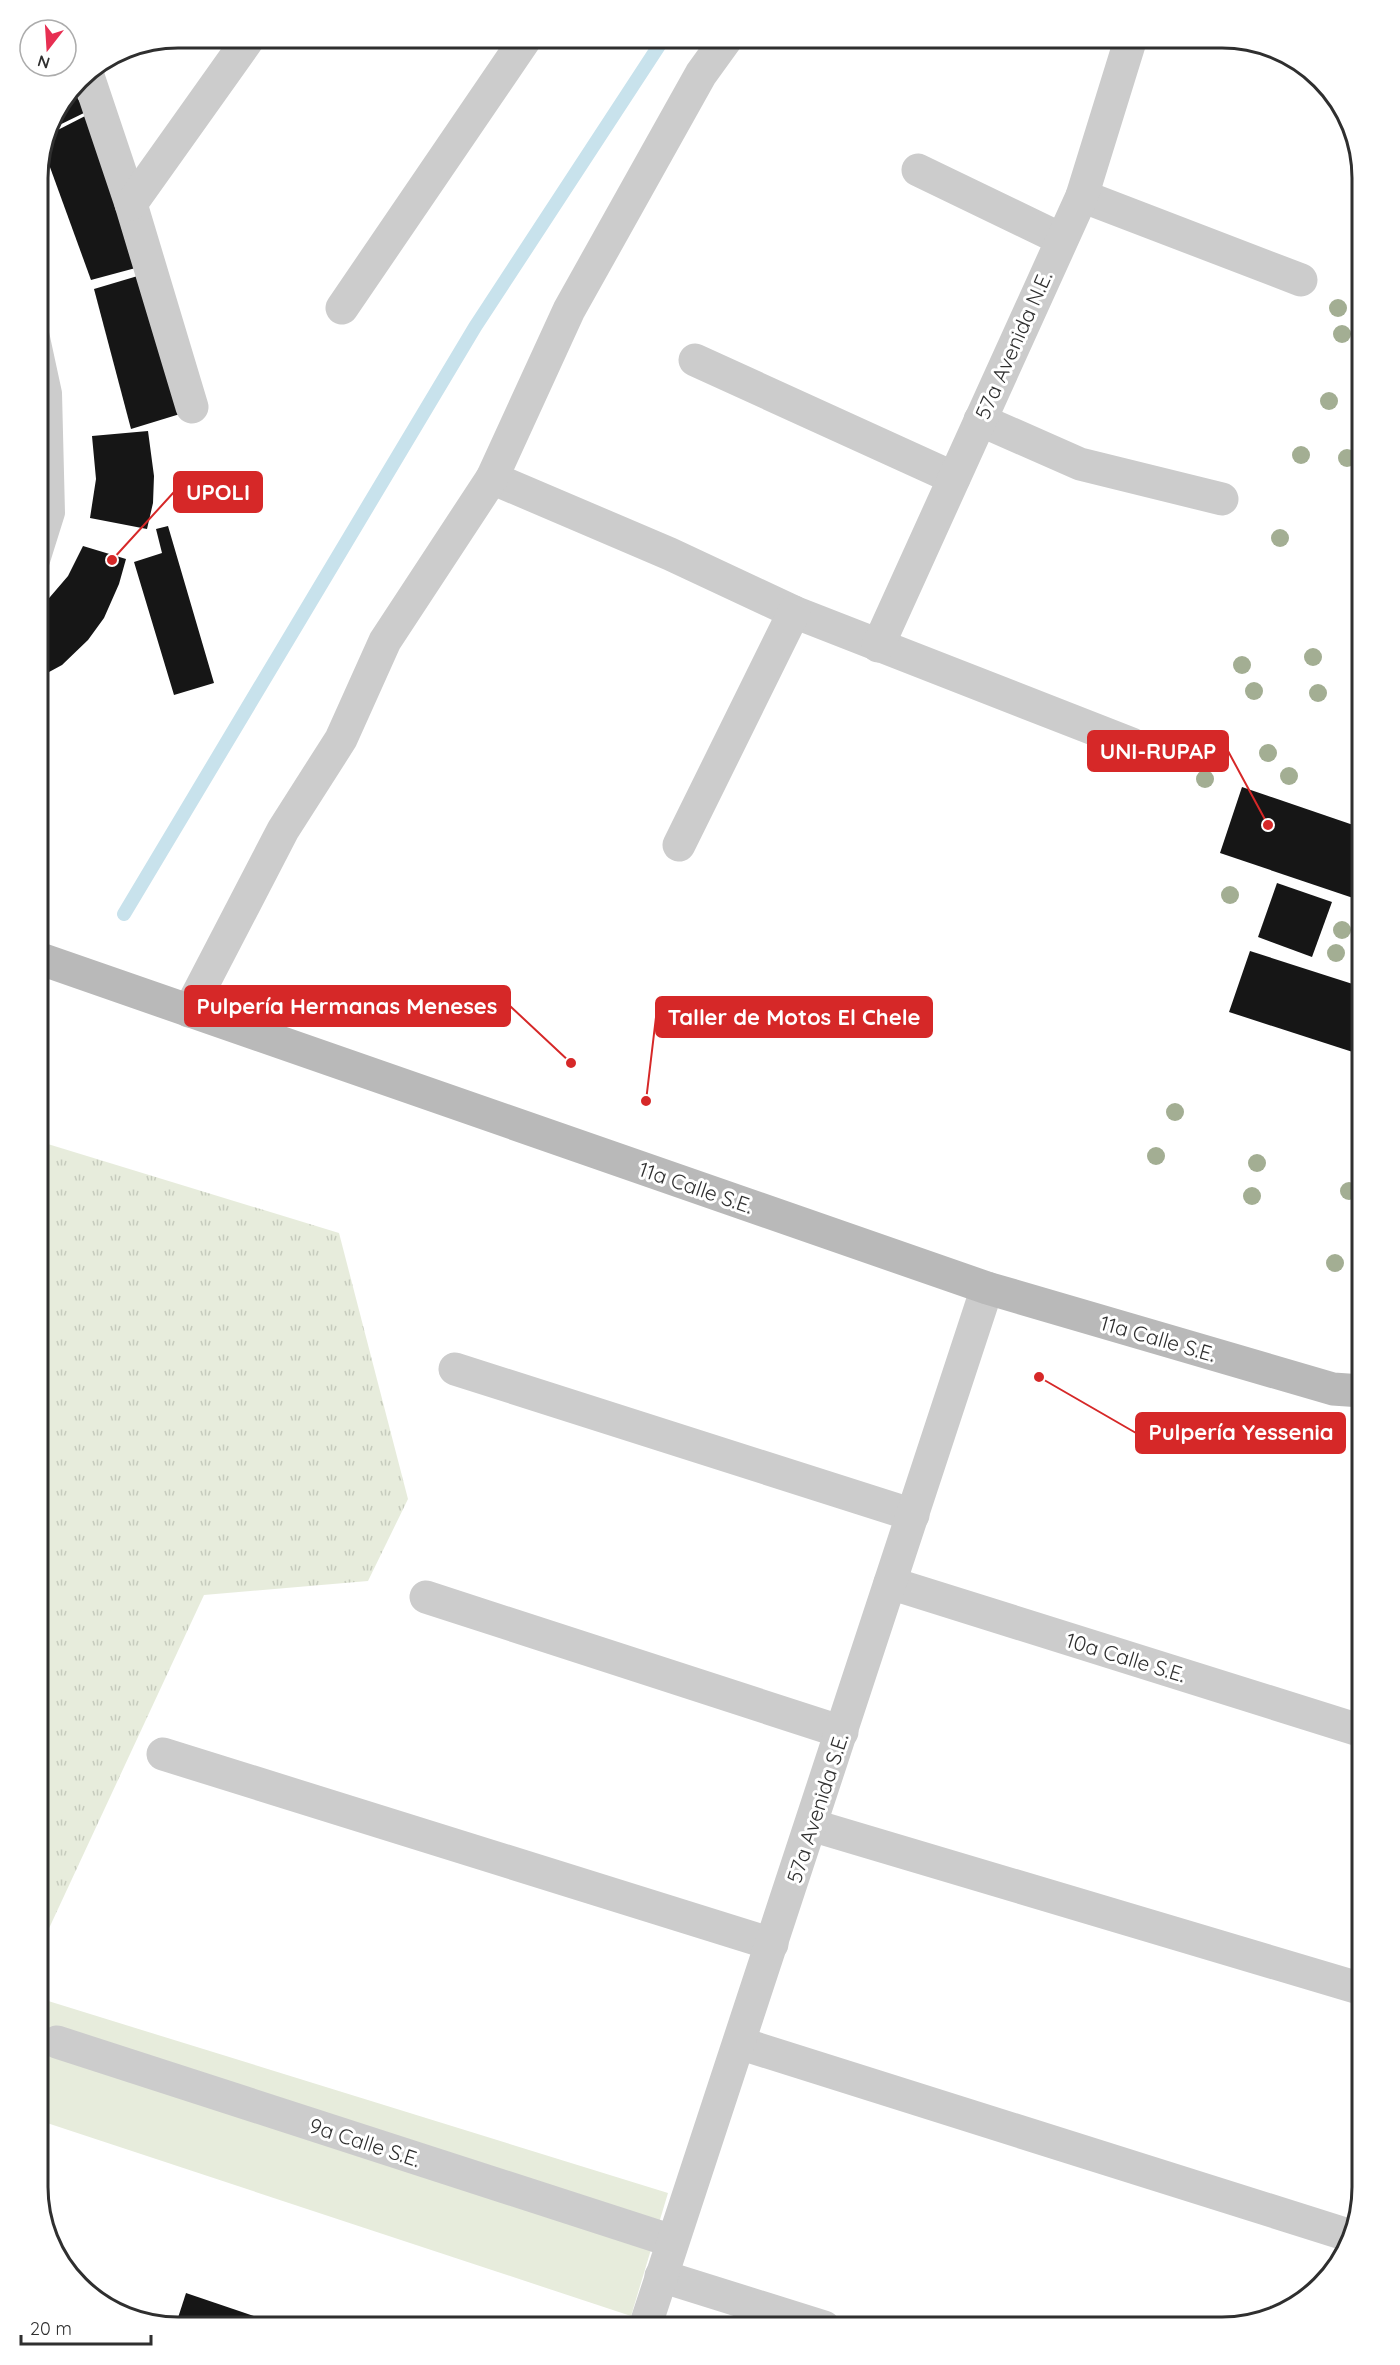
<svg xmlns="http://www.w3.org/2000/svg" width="1400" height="2365" viewBox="0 0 1400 2365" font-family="Quicksand,sans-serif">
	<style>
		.grass { fill: url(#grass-tufts) }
		.pitch { fill: #e7ecdc }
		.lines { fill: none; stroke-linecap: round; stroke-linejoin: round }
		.stream { stroke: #c8e2ec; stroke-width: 14 }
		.building { fill: #161616 }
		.lane { stroke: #ccc; stroke-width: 22 }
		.street { stroke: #ccc; stroke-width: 33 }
		.secondary { stroke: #b9b9b9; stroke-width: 33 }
		.tree { fill: #a3ae93 }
		.labels { text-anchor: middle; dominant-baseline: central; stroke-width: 6; stroke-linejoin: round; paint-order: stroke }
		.street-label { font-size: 21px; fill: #2f2f2f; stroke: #fff }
		.rim { fill: none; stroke: #2f2f2f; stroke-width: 3 }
		.leader { fill: none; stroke: #d62828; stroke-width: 2 }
		.callout-dot { fill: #d62828; stroke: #fff; stroke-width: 2 }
		.callout { fill: #d62828; stroke: #d62828; stroke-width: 2 }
		.callout-label { font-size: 22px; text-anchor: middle; font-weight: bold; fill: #fff }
	</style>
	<defs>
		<pattern id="grass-tufts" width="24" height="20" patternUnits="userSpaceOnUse" patternTransform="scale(1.5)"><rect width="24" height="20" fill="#e7ecdc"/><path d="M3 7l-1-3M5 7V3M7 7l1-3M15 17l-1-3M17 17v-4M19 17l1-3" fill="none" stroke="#c6cbbd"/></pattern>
	</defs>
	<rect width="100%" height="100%" fill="#fff"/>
	<polygon class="grass" points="38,1141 339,1233 408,1499 368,1581 204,1595 38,1952"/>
	<polygon class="pitch" points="45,2000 668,2193 631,2316 38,2120 38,2037"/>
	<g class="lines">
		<polyline class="stream" points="124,914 475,327 664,38"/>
	</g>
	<g class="building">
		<polygon points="72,89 86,112 47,131 48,124"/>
		<polygon points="91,113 143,266 91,280 43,148 46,136"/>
		<polygon points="141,275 180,414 131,429 94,289"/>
		<polygon points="148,431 154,476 153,503 147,529 90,518 96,479 92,436"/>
		<polygon points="168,526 214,683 174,695 134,562 162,553 156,529"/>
		<polygon points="83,546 126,559 119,584 104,618 88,640 62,665 38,678 38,611 68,576"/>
		<polygon points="1242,787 1362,828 1362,901 1220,853"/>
		<polygon points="1277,883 1332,902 1312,957 1258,937"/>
		<polygon points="1250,951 1362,987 1362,1055 1229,1012"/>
		<polygon points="186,2293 286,2327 175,2327"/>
	</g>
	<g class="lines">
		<polyline class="lane" points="38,564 54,513 51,393 38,333"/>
		<g class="street">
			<polyline points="87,73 131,204 192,407"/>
			<polyline points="918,170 1061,239"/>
			<polyline points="1082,196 1301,280"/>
			<polyline points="131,204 249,38"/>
			<polyline points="342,308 526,38"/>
			<polyline points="695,360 954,478"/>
			<polyline points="980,420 1080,464 1222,499"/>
			<polyline points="492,478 670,554 794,612 1132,744"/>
			<polyline points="878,646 1082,196 1131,38"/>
			<polyline points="679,845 794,612"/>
			<polyline points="189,1011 283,830 341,739 385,641 492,478 569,310 701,74 727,38"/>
			<polyline points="455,1369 913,1515"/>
			<polyline points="890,1583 1362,1731"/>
			<polyline points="426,1597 842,1732"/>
			<polyline points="163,1754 772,1944"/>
			<polyline points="811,1825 1362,1989"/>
			<polyline points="57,2042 672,2241"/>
			<polyline points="739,2043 1348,2235"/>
			<polyline points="661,2276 824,2327"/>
			<polyline points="645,2327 987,1288"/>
		</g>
		<polyline class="secondary" points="38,958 987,1288 1333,1389 1362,1391"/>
	</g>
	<g class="tree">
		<circle cx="1338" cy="308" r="9"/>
		<circle cx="1342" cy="334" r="9"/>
		<circle cx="1329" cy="401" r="9"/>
		<circle cx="1301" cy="455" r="9"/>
		<circle cx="1347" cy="458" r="9"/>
		<circle cx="1280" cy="538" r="9"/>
		<circle cx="1313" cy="657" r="9"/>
		<circle cx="1242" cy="665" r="9"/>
		<circle cx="1254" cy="691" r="9"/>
		<circle cx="1318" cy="693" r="9"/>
		<circle cx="1268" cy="753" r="9"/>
		<circle cx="1289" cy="776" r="9"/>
		<circle cx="1205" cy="779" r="9"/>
		<circle cx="1230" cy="895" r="9"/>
		<circle cx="1342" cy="930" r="9"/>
		<circle cx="1336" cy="953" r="9"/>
		<circle cx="1175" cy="1112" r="9"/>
		<circle cx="1156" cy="1156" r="9"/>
		<circle cx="1257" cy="1163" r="9"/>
		<circle cx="1349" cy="1191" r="9"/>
		<circle cx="1252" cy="1196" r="9"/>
		<circle cx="1335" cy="1263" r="9"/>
	</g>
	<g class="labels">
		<g class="street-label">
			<text transform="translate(1013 345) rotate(-66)">57a Avenida N.E.</text>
			<text transform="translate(696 1187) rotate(19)">11a Calle S.E.</text>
			<text transform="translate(1158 1338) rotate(16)">11a Calle S.E.</text>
			<text transform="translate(1126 1657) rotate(17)">10a Calle S.E.</text>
			<text transform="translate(817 1808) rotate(-72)">57a Avenida S.E.</text>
			<text transform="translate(365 2142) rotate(18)">9a Calle S.E.</text>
		</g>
	</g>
	<path d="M0 0H1400V2365H0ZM178 48H1222A130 130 0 0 1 1352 178V2187A130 130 0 0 1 1222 2317H178A130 130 0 0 1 48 2187V178A130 130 0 0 1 178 48Z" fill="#fff" fill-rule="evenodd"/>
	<path class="rim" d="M178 48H1222A130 130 0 0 1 1352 178V2187A130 130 0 0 1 1222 2317H178A130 130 0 0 1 48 2187V178A130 130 0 0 1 178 48Z"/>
	<path class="leader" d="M112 560L174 492M1268 825L1228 751M571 1063L510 1006M646 1101L656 1017M1039 1377L1136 1433"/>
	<g class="callout-dot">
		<circle cx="112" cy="560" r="6"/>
		<circle cx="1268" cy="825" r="6"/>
		<circle cx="571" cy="1063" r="6"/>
		<circle cx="646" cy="1101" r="6"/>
		<circle cx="1039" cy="1377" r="6"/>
	</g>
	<g class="callout">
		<rect x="174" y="472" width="88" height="40" rx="6"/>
		<rect x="1088" y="731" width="140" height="40" rx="6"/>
		<rect x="185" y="986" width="325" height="40" rx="6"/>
		<rect x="656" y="997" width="276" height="40" rx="6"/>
		<rect x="1136" y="1413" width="209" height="40" rx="6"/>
	</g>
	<g class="callout-label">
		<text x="218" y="500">UPOLI</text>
		<text x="1158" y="759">UNI-RUPAP</text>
		<text x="347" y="1014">Pulpería Hermanas Meneses</text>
		<text x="794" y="1025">Taller de Motos El Chele</text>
		<text x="1241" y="1440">Pulpería Yessenia</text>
	</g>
	<g transform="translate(48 48) rotate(197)"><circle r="28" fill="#ffffff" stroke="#acacac" stroke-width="1.5"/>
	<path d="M0-4.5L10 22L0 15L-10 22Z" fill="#e72f52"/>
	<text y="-9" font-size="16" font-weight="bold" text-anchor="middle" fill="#2f2f2f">N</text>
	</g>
	<path d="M21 2335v9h130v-9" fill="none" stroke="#2f2f2f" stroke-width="3"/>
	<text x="30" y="2335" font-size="18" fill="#2f2f2f" stroke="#ffffff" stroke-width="4.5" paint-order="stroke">20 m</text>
</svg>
